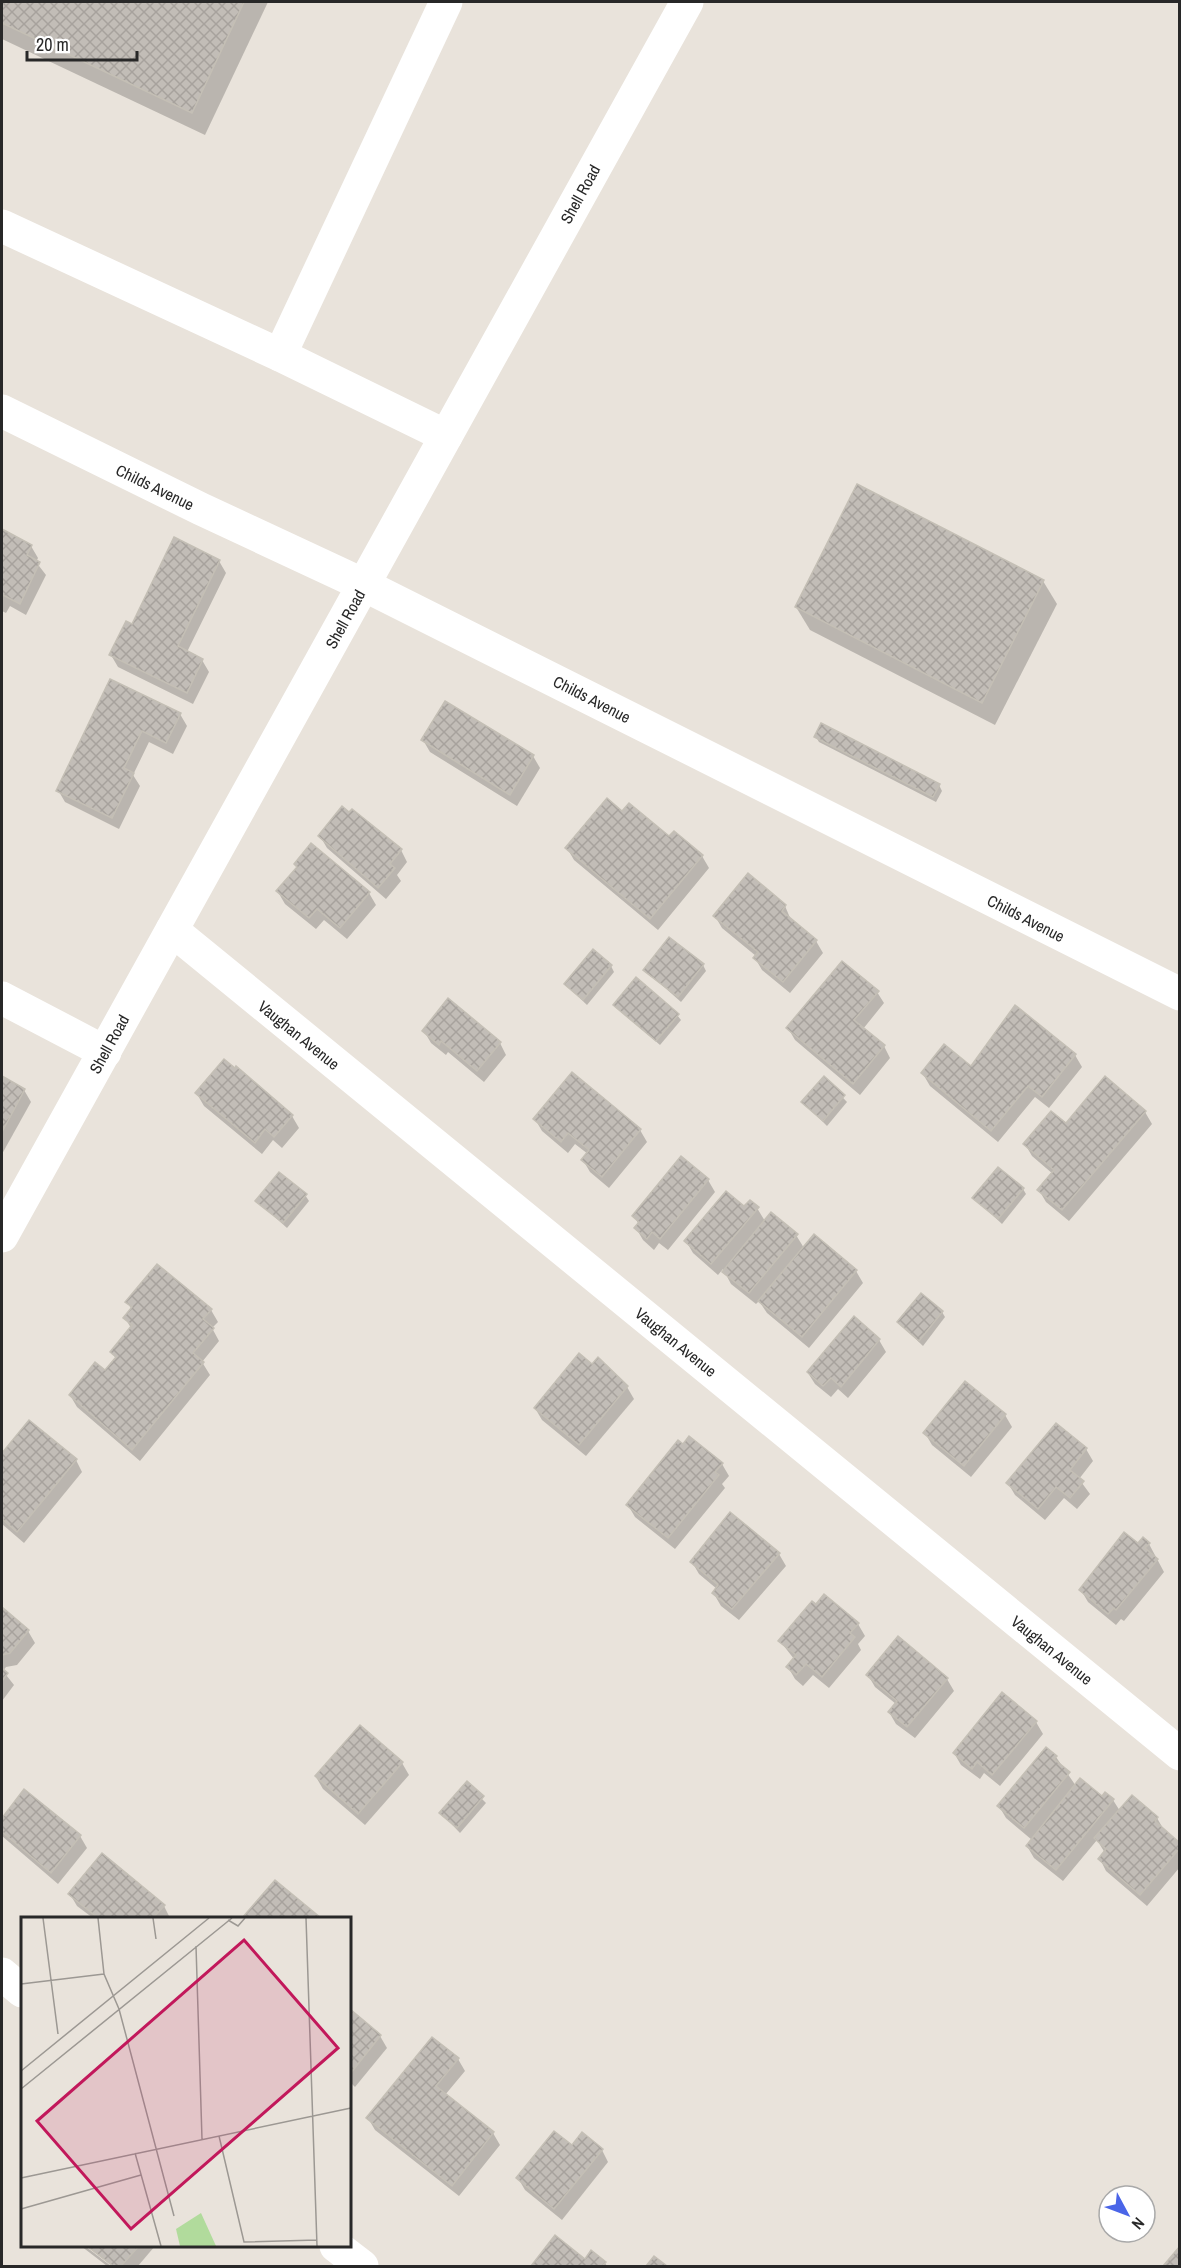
<svg xmlns="http://www.w3.org/2000/svg" width="1181" height="2268" viewBox="0 0 1181 2268" font-family="'Archivo Narrow',sans-serif">
	<style>
		.shadow { fill: #0003 }
		.building { fill: url(#building-cross-hatch); stroke: #c4bfb5; stroke-width: 1.5 }
		.lines { fill: none; stroke-linecap: round; stroke-linejoin: round }
		.minor { stroke: #fff; stroke-width: 33 }
		.labels { text-anchor: middle; dominant-baseline: central; stroke-width: 4.5; stroke-linejoin: round; paint-order: stroke }
		.street-label { font-size: 16px; fill: #282828; stroke: #fff }
		.inset-road { fill: none; stroke: #9c9893; stroke-width: 1.5 }
		.view { fill: #c2185b; fill-opacity: 0.15; stroke: #c2185b; stroke-width: 3 }
		.inset-edge { fill: none; stroke: #282828; stroke-width: 3 }
	</style>
	<defs>
		<pattern id="building-cross-hatch" width="8" height="8" patternUnits="userSpaceOnUse" patternTransform="scale(1.5)"><rect width="8" height="8" fill="#c2bdb7"/><path d="M0 0l8 8M0 8l8-8" fill="none" stroke="#a7a29d"/></pattern>
	</defs>
	<rect width="100%" height="100%" fill="#e9e3db"/>
	<g class="shadow">
		<polygon points="2,2 268,2 205,135 2,39"/>
		<polygon points="2,531 31,546 38,558 36,562 46,575 26,615 10,606 6,613 2,611"/>
		<polygon points="219,561 226,573 187,652 202,660 209,672 193,704 118,667 111,655 133,626"/>
		<polygon points="1043,581 1057,604 995,725 810,630 796,607"/>
		<polygon points="111,681 180,714 187,726 173,754 149,742 133,775 140,786 119,829 65,802 58,790"/>
		<polygon points="816,737 939,785 942,791 936,802 819,742"/>
		<polygon points="423,740 533,756 540,768 517,806 430,752"/>
		<polygon points="623,814 669,838 674,833 702,856 709,868 658,930 574,860 567,848"/>
		<polygon points="320,836 401,850 407,862 397,875 401,881 386,899 327,848"/>
		<polygon points="295,864 369,893 376,905 347,939 324,920 316,929 285,904 278,892 298,868"/>
		<polygon points="748,876 785,906 791,920 816,941 823,953 790,993 762,970 755,958 756,956 722,928 715,916"/>
		<polygon points="703,965 706,971 681,1002 645,970"/>
		<polygon points="611,966 614,972 587,1005 565,984"/>
		<polygon points="877,992 884,1003 863,1029 884,1046 890,1058 860,1095 795,1040 788,1028"/>
		<polygon points="614,1005 677,1015 681,1020 660,1045"/>
		<polygon points="424,1031 500,1043 506,1055 484,1082 448,1052 446,1055 431,1043"/>
		<polygon points="1075,1055 1082,1067 1049,1108 1035,1097 998,1142 930,1086 923,1074"/>
		<polygon points="572,1075 640,1130 647,1142 609,1188 590,1172 583,1160 588,1154 575,1144 568,1153 542,1131 535,1119"/>
		<polygon points="2,1078 24,1090 31,1102 2,1154"/>
		<polygon points="824,1078 847,1102 827,1126 803,1102"/>
		<polygon points="197,1094 292,1116 299,1128 282,1148 273,1140 262,1154 204,1106"/>
		<polygon points="1145,1112 1152,1124 1069,1221 1046,1202 1039,1190 1053,1174 1032,1156 1025,1144 1066,1125"/>
		<polygon points="708,1180 715,1192 668,1250 659,1243 654,1250 643,1240 636,1228 639,1225 634,1216"/>
		<polygon points="1023,1189 1026,1194 1002,1224 974,1198"/>
		<polygon points="305,1195 309,1201 287,1228 257,1201"/>
		<polygon points="744,1208 757,1208 765,1221 796,1235 804,1248 856,1271 863,1283 809,1348 767,1313 759,1301 756,1304 731,1284 723,1269 718,1275 693,1253 686,1241"/>
		<polygon points="157,1266 211,1310 218,1322 212,1328 219,1341 202,1362 210,1375 140,1461 77,1407 70,1395 106,1372 116,1359 112,1352 131,1328 125,1318 132,1310 127,1302"/>
		<polygon points="942,1312 945,1317 923,1346 898,1322"/>
		<polygon points="879,1340 886,1352 848,1398 838,1389 831,1397 815,1384 808,1373"/>
		<polygon points="627,1387 634,1399 586,1456 542,1420 535,1408"/>
		<polygon points="1005,1415 1012,1427 971,1477 932,1445 925,1433"/>
		<polygon points="29,1422 76,1460 82,1472 24,1543 2,1524 2,1456"/>
		<polygon points="1057,1425 1086,1449 1093,1461 1079,1479 1090,1494 1077,1509 1064,1498 1045,1520 1015,1495 1008,1483"/>
		<polygon points="722,1464 729,1476 722,1484 725,1488 675,1549 635,1517 628,1505"/>
		<polygon points="1149,1544 1164,1572 1124,1621 1121,1619 1116,1625 1088,1602 1081,1590 1138,1546"/>
		<polygon points="779,1554 786,1566 739,1620 721,1606 714,1594 717,1589 699,1574 692,1562"/>
		<polygon points="2,1609 28,1631 35,1643 17,1665 6,1667 3,1671 14,1685 2,1701"/>
		<polygon points="858,1624 865,1636 858,1644 861,1650 829,1688 813,1675 803,1686 795,1679 788,1667 794,1659 780,1641"/>
		<polygon points="868,1675 947,1679 954,1691 915,1738 896,1724 889,1712 896,1704 875,1687"/>
		<polygon points="1036,1722 1043,1734 1000,1786 984,1773 980,1779 961,1765 954,1753"/>
		<polygon points="1056,1757 1076,1786 1102,1798 1113,1800 1120,1811 1157,1818 1164,1830 1180,1845 1180,1867 1147,1906 1106,1871 1100,1859 1105,1853 1097,1840 1063,1881 1034,1858 1027,1846 1032,1840 1006,1818 999,1806"/>
		<polygon points="402,1763 409,1775 365,1825 323,1789 316,1777"/>
		<polygon points="467,1784 486,1803 460,1833 441,1813"/>
		<polygon points="25,1791 80,1836 87,1848 58,1884 2,1836 2,1820"/>
		<polygon points="275,1882 318,1918 244,1918"/>
		<polygon points="70,1894 164,1906 170,1918 93,1918 77,1906"/>
		<polygon points="350,2011 380,2036 387,2048 355,2087 350,2082"/>
		<polygon points="458,2059 465,2071 445,2095 493,2133 500,2145 459,2196 375,2130 368,2118"/>
		<polygon points="572,2147 602,2150 608,2162 562,2220 525,2190 518,2178"/>
		<polygon points="556,2237 585,2261 605,2263 607,2266 533,2266"/>
		<polygon points="81,2246 85,2246 111,2266 107,2266"/>
		<polygon points="90,2246 155,2246 138,2266 115,2266"/>
	</g>
	<g class="building">
		<polygon points="2,2 244,2 192,113 2,23"/>
		<polygon points="857,484 1044,580 982,703 795,607"/>
		<polygon points="2,529 32,545 27,555 40,562 20,604 3,595 2,598"/>
		<polygon points="174,537 220,560 178,646 203,659 187,693 109,655 126,621 132,624"/>
		<polygon points="110,679 181,713 166,743 142,731 124,768 134,773 112,818 56,791"/>
		<polygon points="445,701 534,755 510,795 421,740"/>
		<polygon points="821,723 940,784 933,797 814,737"/>
		<polygon points="607,798 622,811 629,803 669,836 674,831 703,855 650,919 565,848"/>
		<polygon points="342,806 349,812 352,809 402,849 390,864 395,868 378,888 318,836"/>
		<polygon points="311,843 370,892 340,928 317,909 309,918 276,891 297,867 294,864"/>
		<polygon points="748,873 786,905 782,911 817,940 783,982 753,958 758,952 713,916"/>
		<polygon points="669,937 704,964 678,997 643,970"/>
		<polygon points="593,949 612,965 583,1000 564,984"/>
		<polygon points="842,961 879,991 854,1020 885,1045 853,1084 786,1028"/>
		<polygon points="636,977 679,1014 656,1041 613,1005"/>
		<polygon points="448,998 501,1042 477,1071 441,1041 439,1045 422,1031"/>
		<polygon points="1015,1005 1076,1054 1042,1097 1028,1086 991,1131 921,1073 944,1044 971,1066"/>
		<polygon points="224,1059 235,1068 236,1066 293,1115 274,1137 265,1129 255,1143 195,1093"/>
		<polygon points="572,1072 641,1129 602,1177 581,1160 589,1150 568,1133 561,1142 533,1119"/>
		<polygon points="2,1076 25,1089 2,1132"/>
		<polygon points="824,1076 845,1095 823,1121 801,1102"/>
		<polygon points="1105,1076 1146,1111 1062,1210 1037,1190 1054,1170 1023,1144 1051,1111 1066,1123"/>
		<polygon points="681,1156 709,1179 660,1239 652,1232 647,1239 634,1228 639,1222 632,1216"/>
		<polygon points="998,1167 1024,1188 998,1219 972,1198"/>
		<polygon points="279,1172 307,1194 283,1223 255,1201"/>
		<polygon points="726,1191 744,1206 750,1200 759,1207 711,1264 684,1241"/>
		<polygon points="771,1212 798,1234 749,1293 722,1272"/>
		<polygon points="814,1234 857,1270 802,1337 758,1301"/>
		<polygon points="157,1264 212,1309 203,1319 214,1328 193,1353 204,1362 132,1450 69,1395 95,1362 105,1370 116,1357 110,1352 132,1325 123,1318 132,1307 125,1302"/>
		<polygon points="921,1293 943,1311 919,1341 897,1322"/>
		<polygon points="854,1316 880,1339 841,1387 831,1378 823,1386 807,1372"/>
		<polygon points="579,1353 592,1364 598,1357 628,1386 579,1445 534,1408"/>
		<polygon points="965,1381 1006,1414 964,1466 923,1433"/>
		<polygon points="29,1420 77,1459 17,1532 2,1519 2,1453"/>
		<polygon points="1056,1423 1087,1448 1070,1470 1084,1481 1070,1498 1056,1487 1038,1509 1006,1483"/>
		<polygon points="689,1436 723,1463 715,1472 719,1475 668,1538 626,1505 678,1440 683,1444"/>
		<polygon points="730,1512 780,1553 732,1609 712,1593 718,1585 690,1562"/>
		<polygon points="1124,1532 1138,1543 1143,1537 1150,1543 1145,1548 1158,1559 1116,1610 1114,1608 1108,1614 1079,1590"/>
		<polygon points="824,1594 859,1623 850,1633 855,1637 822,1677 806,1664 796,1675 786,1667 796,1655 778,1641 812,1601 816,1604"/>
		<polygon points="2,1607 29,1630 10,1653 2,1655"/>
		<polygon points="898,1636 948,1678 907,1727 888,1712 897,1701 866,1675"/>
		<polygon points="2,1668 8,1673 2,1681"/>
		<polygon points="1002,1692 1037,1721 992,1775 977,1762 972,1769 953,1753"/>
		<polygon points="360,1725 403,1762 358,1814 315,1776"/>
		<polygon points="1046,1747 1057,1756 1054,1759 1070,1772 1024,1828 997,1806"/>
		<polygon points="1080,1778 1102,1796 1105,1792 1114,1799 1056,1870 1026,1846"/>
		<polygon points="467,1781 484,1796 457,1828 439,1813"/>
		<polygon points="24,1789 81,1835 51,1873 2,1832 2,1818"/>
		<polygon points="1132,1795 1158,1817 1155,1821 1180,1843 1180,1848 1140,1895 1098,1859 1106,1849 1094,1838"/>
		<polygon points="102,1853 165,1905 153,1918 98,1918 68,1894"/>
		<polygon points="275,1880 321,1918 242,1918"/>
		<polygon points="350,2009 381,2035 350,2074"/>
		<polygon points="432,2037 459,2058 436,2086 494,2132 452,2186 366,2118"/>
		<polygon points="554,2131 572,2145 582,2132 603,2149 554,2209 516,2178"/>
		<polygon points="555,2235 585,2259 591,2250 606,2262 602,2266 531,2266"/>
		<polygon points="87,2246 139,2246 121,2266 113,2266"/>
		<polygon points="1180,2246 1180,2266 1163,2266"/>
		<polygon points="654,2256 667,2266 646,2266"/>
	</g>
	<g class="lines">
		<g class="minor">
			<polyline points="2,226 280,355 446,436"/>
			<polyline points="280,355 446,2"/>
			<polyline points="2,411 201,509 364,585 1180,994"/>
			<polyline points="172,930 1180,1754"/>
			<polyline points="2,998 105,1052"/>
			<polyline points="2,1236 687,2"/>
			<polyline points="2,1974 22,1991"/>
			<polyline points="336,2246 362,2266"/>
		</g>
	</g>
	<g class="labels">
		<g class="street-label">
			<text transform="translate(580 194) rotate(-61)">Shell Road</text>
			<text transform="translate(155 487) rotate(26)">Childs Avenue</text>
			<text transform="translate(345 619) rotate(-61)">Shell Road</text>
			<text transform="translate(592 699) rotate(27)">Childs Avenue</text>
			<text transform="translate(1026 918) rotate(27)">Childs Avenue</text>
			<text transform="translate(299 1035) rotate(39)">Vaughan Avenue</text>
			<text transform="translate(109 1044) rotate(-61)">Shell Road</text>
			<text transform="translate(676 1342) rotate(39)">Vaughan Avenue</text>
			<text transform="translate(1052 1650) rotate(39)">Vaughan Avenue</text>
		</g>
	</g>
	<g transform="translate(21 1917)">
		<rect width="330" height="330" fill="#e9e3db"/>
		<path d="M180 296 195 329H159L155 312Z" fill="#b1db9c"/>
		<path class="inset-road" d="M22 1 37 117M77 1 83 57 98 92 153 299M132 1 135 22M285 1 296 329M207 3 217 9 224 1M175 29 181 222M0 67 83 57M0 154 188 1M0 172 211 1M198 219 223 325 296 323M114 236 140 329M0 261 330 191M0 292 120 258"/>
		<path class="view" d="M223 23 317 131 110 312 16 204Z"/>
		<rect width="330" height="330" class="inset-edge"/>
	</g>
	<rect width="1181" height="2268" fill="none" stroke="#282828" stroke-width="6"/>
	<g transform="translate(1127 2214) rotate(131)"><circle r="28" fill="#ffffff" stroke="#a9a9a9" stroke-width="1.5"/>
	<path d="M0-4.5L10 22L0 15L-10 22Z" fill="#4a65e8"/>
	<text y="-9" font-size="16" font-weight="bold" text-anchor="middle" fill="#282828">N</text>
	</g>
	<path d="M27 51v9h110v-9" fill="none" stroke="#282828" stroke-width="3"/>
	<text x="36" y="51" font-size="18" fill="#282828" stroke="#ffffff" stroke-width="4.5" paint-order="stroke">20 m</text>
</svg>
